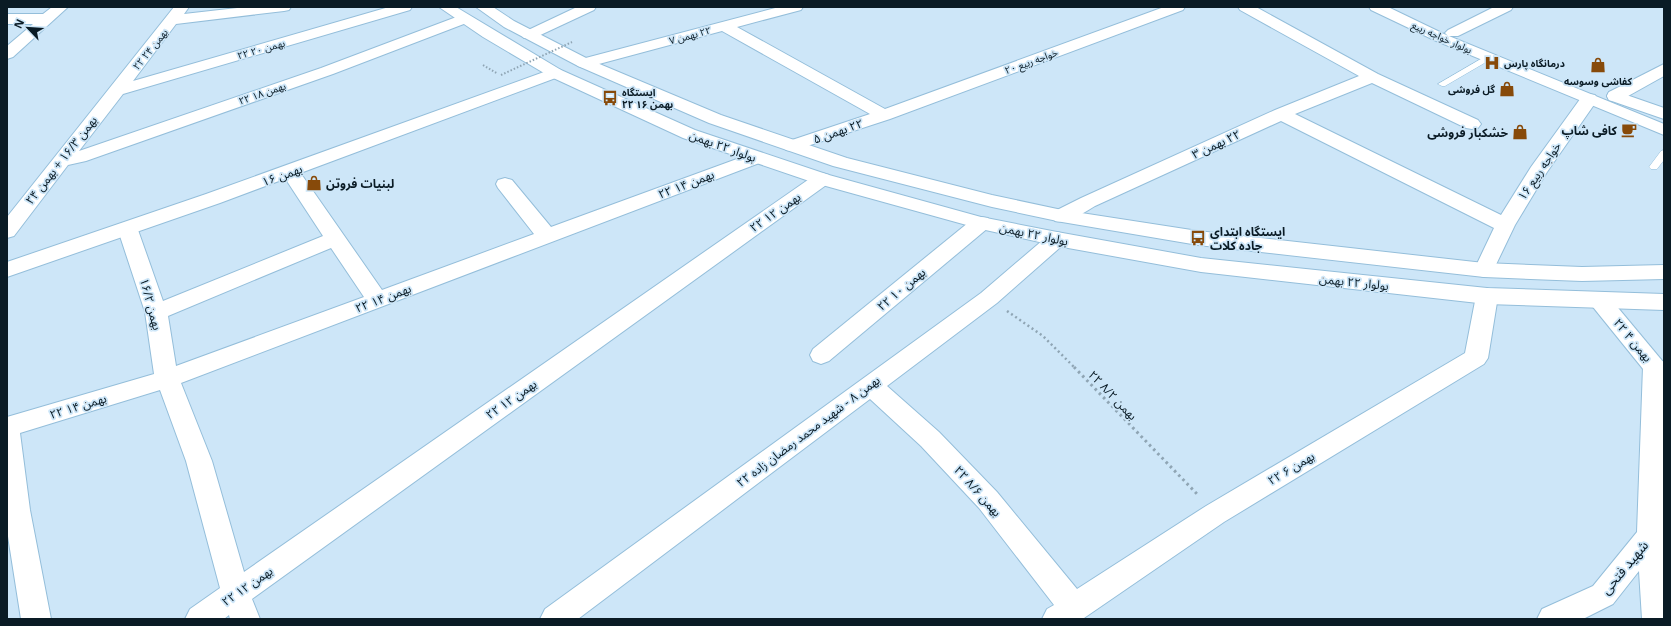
<svg xmlns="http://www.w3.org/2000/svg" width="1671" height="626" viewBox="0 0 1671 626" font-family="'Open Sans','Noto Sans Arabic',sans-serif">
	<style>
		.lines { fill: none; stroke-linecap: round; stroke-linejoin: round }
		.service-casing { stroke: #94beda; stroke-width: 1 }
		.minor-casing { stroke: #94beda; stroke-width: 2 }
		.tertiary-casing { stroke: #94beda; stroke-width: 2 }
		.primary-casing { stroke: #94beda; stroke-width: 2 }
		.path-far2 { stroke: #8fa5b4; stroke-width: 2; stroke-dasharray: 1.5 2; stroke-linecap: butt }
		.path-far1 { stroke: #8fa5b4; stroke-width: 2.5; stroke-dasharray: 2 3; stroke-linecap: butt }
		.path { stroke: #8fa5b4; stroke-width: 3; stroke-dasharray: 2.5 3.5; stroke-linecap: butt }
		.service { fill: #fff; fill-rule: evenodd }
		.minor { fill: #fff; fill-rule: evenodd }
		.tertiary { fill: #fff; fill-rule: evenodd }
		.primary { fill: #fff; fill-rule: evenodd }
		.path-bridge { stroke: #8fa5b4; stroke-width: 2; stroke-dasharray: 1.5 2; stroke-linecap: butt }
		.labels { text-anchor: middle; dominant-baseline: central; stroke-width: 3.5; stroke-linejoin: round; paint-order: stroke }
		.far-street-label { font-size: 10px; fill: #0a1b25; stroke: #cde6f8 }
		.far-poi-label { font-size: 10px; font-weight: bold; fill: #0a1b25; stroke: #cde6f8; text-anchor: start }
		.poi-label { font-size: 12px; font-weight: bold; fill: #0a1b25; stroke: #cde6f8; text-anchor: end }
		.street-label { font-size: 12px; fill: #0a1b25; stroke: #cde6f8 }
		.near-street-label { font-size: 14px; fill: #0a1b25; stroke: #cde6f8 }
	</style>
	<rect width="100%" height="100%" fill="#cde6f8"/>
	<g class="lines">
		<defs>
			<g id="service">
				<polygon points="1486,56 1493,58 1445,86 1442,86 1438,84"/>
				<polygon points="1664,150 1664,160 1657,169 1651,169 1649,167 1661,151"/>
			</g>
			<g id="minor">
				<polygon points="52,7 68,7 13,57 7,59 7,46 33,24 7,24 7,14 43,14"/>
				<polygon points="174,7 189,7 184,14 246,7 291,7 289,10 284,11 176,24 133,81 389,7 412,7 410,10 123,94 79,151 321,68 459,16 469,16 472,19 469,22 333,74 86,161 68,165 14,236 7,238 7,217"/>
				<polygon points="577,7 596,7 594,10 534,38 524,38 521,35 524,32"/>
				<polygon points="779,7 803,7 801,10 737,27 885,109 1164,7 1185,7 1183,10 890,119 792,151 786,150 783,146 786,142 870,114 722,31 584,68 578,66 576,63 578,60"/>
				<path d="M1238 7H1256L1378 74 1478 120 1481 124 1478 128 1472 129 1466 128 1372 83 1295 114 1501 215 1531 167 1583 95 1589 94 1595 95 1598 99 1547 172 1515 225 1491 275 1484 277 1477 275 1474 270 1494 228 1281 121 1095 206C1083 213 1069 224 1055 221L1052 216 1055 211 1081 198 1275 110 1359 76 1240 10Z"/>
				<polygon points="1494,7 1513,7 1511,10 1458,36 1448,36 1445,33 1448,30"/>
				<polygon points="1664,64 1664,76 1621,100 1615,101 1609,100 1607,96 1609,92"/>
				<path d="M756 152 762 154 765 158 762 162 181 383 212 461 244 572 815 175 822 173 829 175 831 179 829 183 252 599 260 619H230L229 615 224 619H185L190 609 220 588 186 461 160 390 20 433 30 510 51 619H21L7 530V417L154 374 145 312 118 230 121 225 128 223 135 225 138 230 163 301 323 236 281 172 283 168 290 166 297 168 382 290 534 234 498 188 496 184 498 180 505 178 512 180 551 227ZM331 248 364 297 176 366 168 316Z"/>
				<polygon points="981,217 988,218 991,223 988,228 829,361 821,364 813,361 810,355 813,349 974,218"/>
				<polygon points="1057,232 1064,234 1067,239 1064,244 997,303 887,386 939,432 997,492 1077,589 1206,506 1465,353 1476,296 1479,291 1487,288 1495,291 1498,296 1488,358 1484,364 1224,522 1084,618 1042,619 1047,609 1054,605 979,508 921,446 870,399 578,619 540,619 545,609 981,293 1050,234"/>
				<polygon points="1655,358 1664,362 1664,619 1642,619 1639,571 1613,604 1583,619 1537,619 1542,609 1593,586 1637,532 1643,367 1647,361"/>
			</g>
			<g id="tertiary">
				<polygon points="1369,7 1388,7 1444,34 1664,124 1664,135 1434,40 1371,10"/>
				<polygon points="555,68 561,70 563,73 561,76 220,203 7,277 7,262 206,194"/>
				<polygon points="1601,294 1609,297 1664,363 1664,388 1656,385 1593,307 1590,302 1593,297"/>
			</g>
			<g id="primary">
				<polygon points="439,7 456,7 561,70 695,130 829,175 981,217 1057,232 1201,258 1487,288 1664,294 1664,310 1487,304 1201,272 1057,246 981,229 815,183 683,138 549,76 483,37"/>
				<polygon points="476,7 493,7 514,21 590,60 721,115 847,158 992,195 1062,210 1198,231 1484,263 1582,267 1664,265 1664,279 1582,281 1484,277 1198,245 1062,222 992,207 833,166 709,123 578,66 504,27"/>
				<polygon points="1615,91 1664,108 1664,119 1609,100 1607,96 1609,92"/>
			</g>
		</defs>
		<use href="#service" class="service-casing"/>
		<use href="#minor" class="minor-casing"/>
		<use href="#tertiary" class="tertiary-casing"/>
		<use href="#primary" class="primary-casing"/>
		<polyline class="path-far2" points="483,65 498,74"/>
		<polyline class="path-far1" points="1007,311 1043,336 1075,368"/>
		<polyline class="path" points="1074,367 1199,496"/>
		<use href="#service" class="service"/>
		<use href="#minor" class="minor"/>
		<use href="#tertiary" class="tertiary"/>
		<use href="#primary" class="primary"/>
		<polyline class="path-bridge" points="501,75 572,42"/>
	</g>
	<defs>
		<symbol id="hospital-bare" viewBox="-9 -9 18 18"><path d="M-5-5h3v3.5h4V-5h3V5h-3V1.5h-4V5h-3Z" fill="#874a0a" stroke="#cde6f8" stroke-width="2.5" paint-order="stroke"/></symbol>
		<symbol id="shop-bare" viewBox="-9 -9 18 18"><path d="M-5-2.5h2.3a2.7 3.5 0 0 1 5.4 0H5L5.5 6h-11ZM-1.5-2.5h3a1.5 2.3 0 0 0-3 0Z" fill="#874a0a" stroke="#cde6f8" stroke-width="2.5" paint-order="stroke"/></symbol>
		<symbol id="bus-bare" viewBox="-9 -9 18 18"><path d="M-5-6H5V4H4V6H2V4H-2V6H-4V4H-5ZM-3.5-4V0h7V-4ZM-3.5 1.2v1.5H-2V1.2ZM2 1.2v1.5H3.5V1.2Z" fill="#874a0a" stroke="#cde6f8" stroke-width="2.5" paint-order="stroke"/></symbol>
		<symbol id="cafe-bare" viewBox="-9 -9 18 18"><path d="M-5.5-4.5H6V0H3Q3 3.5 0 3.5H-2.5Q-5.5 3.5-5.5 0ZM3-3.2v2h1.7v-2ZM-6 4.5H4V6H-6Z" fill="#874a0a" stroke="#cde6f8" stroke-width="2.5" paint-order="stroke"/></symbol>
	</defs>
	<g fill-rule="evenodd">
		<use href="#hospital-bare" x="1481" y="52" width="22" height="22"/>
		<use href="#shop-bare" x="1587" y="54" width="22" height="22"/>
		<use href="#shop-bare" x="1496" y="78" width="22" height="22"/>
		<use href="#bus-bare" x="599" y="87" width="22" height="22"/>
		<use href="#cafe-bare" x="1618" y="119" width="22" height="22"/>
		<use href="#shop-bare" x="1509" y="121" width="22" height="22"/>
		<use href="#shop-bare" x="303" y="172" width="22" height="22"/>
		<use href="#bus-bare" x="1187" y="227" width="22" height="22"/>
	</g>
	<g class="labels">
		<g class="far-street-label">
			<text transform="translate(690 35) rotate(-15)">٢٢ بهمن ٧</text>
			<text transform="translate(1442 37) rotate(24)">بولوار خواجه ربیع</text>
			<text transform="translate(150 49) rotate(-51)">۲۲ بهمن ۲۴</text>
			<text transform="translate(261 49) rotate(-16)">۲۲ بهمن ۲۰</text>
			<text transform="translate(1031 61) rotate(-20)">خواجه ربیع ۲۰</text>
			<text transform="translate(262 93) rotate(-19)">۲۲ بهمن ۱۸</text>
		</g>
		<g class="far-poi-label">
			<text x="1504" y="63">درمانگاه پارس</text>
			<text x="1598" y="81" text-anchor="middle">کفاشی وسوسه</text>
			<text x="1495" y="89" text-anchor="end">گل فروشی</text>
			<text x="622" y="92">ایستگاه<tspan x="622" dy="12">۲۲ بهمن ۱۶</tspan></text>
		</g>
		<g class="poi-label">
			<text x="1617" y="130">کافی شاپ</text>
			<text x="1508" y="132">خشکبار فروشی</text>
			<text x="326" y="183" text-anchor="start">لبنیات فروتن</text>
			<text x="1210" y="231" text-anchor="start">ایستگاه ابتدای<tspan x="1210" dy="14">جاده کلات</tspan></text>
		</g>
		<g class="street-label">
			<text transform="translate(838 131) rotate(-19)">٢٢ بهمن ۵</text>
			<text transform="translate(1216 144) rotate(-25)">٢٢ بهمن ۳</text>
			<text transform="translate(723 146) rotate(20)">بولوار ۲۲ بهمن</text>
			<text transform="translate(61 160) rotate(-52)">بهمن ۱۶/۳ + بهمن ۲۴</text>
			<text transform="translate(1539 171) rotate(-56)">خواجه ربیع ۱۶</text>
			<text transform="translate(282 175) rotate(-20)">بهمن ۱۶</text>
			<text transform="translate(686 184) rotate(-21)">۲۲ بهمن ۱۴</text>
			<text transform="translate(775 212) rotate(-35)">۲۲ بهمن ۱۲</text>
			<text transform="translate(1034 234) rotate(12)">بولوار ۲۲ بهمن</text>
			<text transform="translate(1354 282) rotate(6)">بولوار ۲۲ بهمن</text>
			<text transform="translate(901 289) rotate(-40)">۲۲ بهمن ۱۰</text>
			<text transform="translate(383 298) rotate(-21)">۲۲ بهمن ۱۴</text>
			<text transform="translate(151 304) rotate(75)">بهمن ۱۶/۲</text>
			<text transform="translate(1633 340) rotate(50)">۲۲ بهمن ۴</text>
			<text transform="translate(1113 395) rotate(46)">۲۲ بهمن ۸/۲</text>
			<text transform="translate(511 399) rotate(-35)">۲۲ بهمن ۱۲</text>
			<text transform="translate(78 406) rotate(-17)">۲۲ بهمن ۱۴</text>
			<text transform="translate(808 431) rotate(-37)">۲۲ بهمن ۸ - شهید محمد رمضان زاده</text>
			<text transform="translate(1291 468) rotate(-31)">۲۲ بهمن ۶</text>
			<text transform="translate(978 491) rotate(48)">۲۲ بهمن ۸/۶</text>
			<text transform="translate(247 586) rotate(-35)">۲۲ بهمن ۱۲</text>
		</g>
		<g class="near-street-label">
			<text transform="translate(1624 567) rotate(-50)">شهید فتحی</text>
		</g>
	</g>
	<rect width="1671" height="626" fill="none" stroke="#0a1b25" stroke-width="16"/>
	<g transform="translate(28 28) rotate(295)" stroke="#cde6f8" stroke-width="3" paint-order="stroke">
	<path d="M0-3L7 15L0 10L-7 15Z" fill="#0a1b25"/>
	<text y="-6" font-size="11" font-weight="bold" text-anchor="middle" fill="#0a1b25">N</text>
	</g>
</svg>
